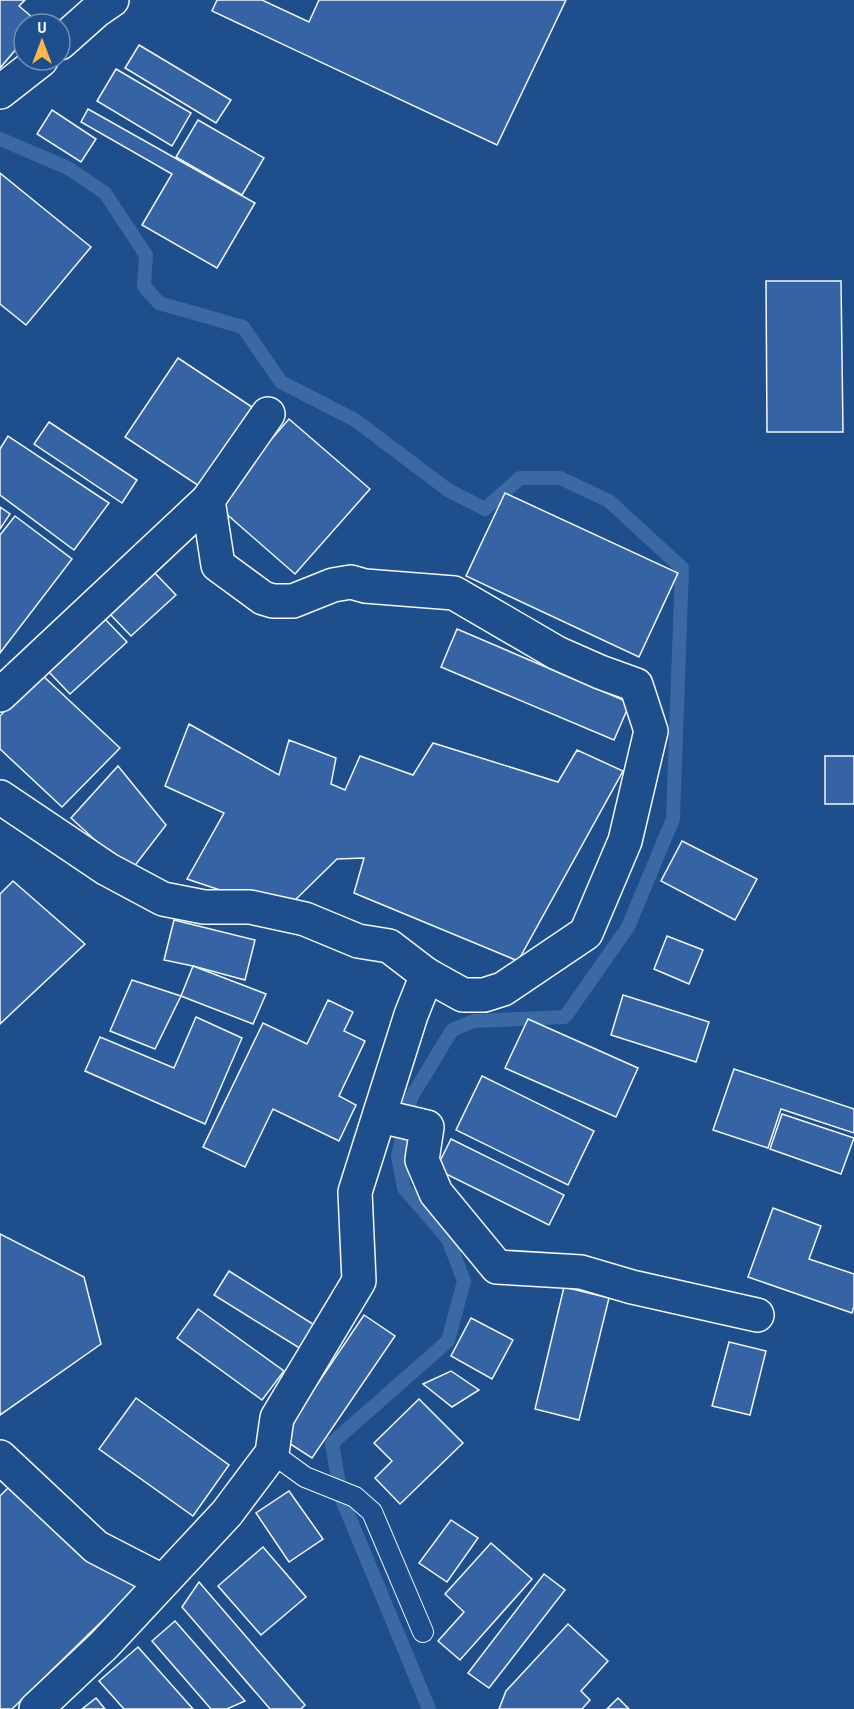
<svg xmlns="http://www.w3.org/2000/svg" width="854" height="1709" viewBox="0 0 854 1709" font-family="'Archivo Narrow',sans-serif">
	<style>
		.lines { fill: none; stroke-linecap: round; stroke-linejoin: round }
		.stream { stroke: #3b69a3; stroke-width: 14 }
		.building { fill: #3563a3; stroke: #f2f6ff; stroke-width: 1.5 }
		.lane-casing { stroke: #f2f6ff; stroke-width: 22 }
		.street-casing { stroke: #f2f6ff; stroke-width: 36 }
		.lane { stroke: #1f4e8c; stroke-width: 20 }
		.street { stroke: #1f4e8c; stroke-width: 33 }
	</style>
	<rect width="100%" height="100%" fill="#1f4e8c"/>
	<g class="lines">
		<polyline class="stream" points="0,139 68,168 105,193 146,255 144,286 159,303 243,327 281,382 355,420 448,490 485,509 520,478 560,478 609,501 682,568 673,819 628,927 565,1017 474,1021 452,1030 411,1098 398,1156 404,1188 448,1239 464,1281 448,1341 332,1443 341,1497 429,1709"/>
	</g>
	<g class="building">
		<polygon points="0,0 25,0 19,6 39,23 24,24 24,40 0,68"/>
		<polygon points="217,0 262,0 309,22 319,0 566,0 497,145 212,11"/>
		<polygon points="139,45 231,100 216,123 125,68"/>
		<polygon points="116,69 191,113 172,146 97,101"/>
		<polygon points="88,109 255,203 217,268 142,225 172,174 81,122"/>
		<polygon points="52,110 96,139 81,162 37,134"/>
		<polygon points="198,120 264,158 242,195 176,157"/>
		<polygon points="0,173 91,247 26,325 0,304"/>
		<polygon points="766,281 841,281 843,432 767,432"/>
		<polygon points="178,358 252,407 199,486 125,437"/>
		<polygon points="289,419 370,489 295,574 215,504"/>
		<polygon points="49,422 137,480 122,503 34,444"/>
		<polygon points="8,436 109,503 74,550 0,495 0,449"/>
		<polygon points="505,493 678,573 639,657 466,576"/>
		<polygon points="0,507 10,514 0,529"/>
		<polygon points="15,516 72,559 0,653 0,535"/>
		<polygon points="151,569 176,595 131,636 107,611"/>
		<polygon points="104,618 127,642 70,694 47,670"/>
		<polygon points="457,629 630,703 614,740 441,667"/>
		<polygon points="41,674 120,748 62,807 0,749 0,716"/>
		<polygon points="189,724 279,775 289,740 336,758 331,784 345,790 360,756 413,775 433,743 558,782 577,750 623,771 518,961 354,893 364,858 337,859 289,906 226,892 187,879 224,813 165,786"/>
		<rect x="825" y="756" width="29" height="48"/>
		<polygon points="118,766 166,825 130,872 71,818"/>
		<polygon points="682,841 757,879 735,920 661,881"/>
		<polygon points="13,881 85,944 0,1024 0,894"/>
		<polygon points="174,920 255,940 245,980 193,966 164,960"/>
		<polygon points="667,936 703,950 689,984 654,969"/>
		<polygon points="193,966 266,994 253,1024 181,996"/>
		<polygon points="132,980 181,996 155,1049 110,1031"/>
		<polygon points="623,995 709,1022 696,1062 611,1035"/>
		<polygon points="328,1000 353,1012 344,1031 365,1041 339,1096 356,1105 339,1141 273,1109 245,1167 203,1147 263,1023 307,1044"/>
		<polygon points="196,1017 242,1038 205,1124 85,1071 100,1037 174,1068"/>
		<polygon points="528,1019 638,1068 616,1117 505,1068"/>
		<polygon points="734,1069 854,1109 854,1133 781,1109 768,1148 713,1130"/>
		<polygon points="482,1076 594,1131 568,1185 456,1130"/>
		<polygon points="782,1114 854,1138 841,1174 770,1149"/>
		<polygon points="451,1139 564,1195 549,1225 436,1169"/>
		<polygon points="773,1208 821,1226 809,1259 854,1274 854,1306 852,1313 748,1277"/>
		<polygon points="0,1234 84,1277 101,1344 0,1415"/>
		<polygon points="229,1271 316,1326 301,1349 214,1295"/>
		<polygon points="564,1287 609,1298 579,1420 535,1409"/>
		<polygon points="198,1309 284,1371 262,1400 177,1338"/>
		<polygon points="364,1315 395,1336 312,1458 281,1438"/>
		<polygon points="471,1318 513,1340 492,1379 451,1356"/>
		<polygon points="729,1342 766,1351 750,1415 712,1406"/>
		<polygon points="451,1371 479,1390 452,1407 423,1384"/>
		<polygon points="136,1398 229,1465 193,1516 99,1449"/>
		<polygon points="419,1399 463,1443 400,1504 375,1478 392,1461 374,1443"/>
		<polygon points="9,1487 137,1587 12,1709 0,1709 0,1496"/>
		<polygon points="289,1491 323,1539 289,1562 256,1513"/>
		<polygon points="451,1520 478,1538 447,1582 419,1563"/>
		<polygon points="491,1543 532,1579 460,1660 438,1641 464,1612 445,1594"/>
		<polygon points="263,1547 306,1597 261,1635 218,1586"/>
		<polygon points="544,1574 565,1590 489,1688 468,1673"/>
		<polygon points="199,1582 305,1705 301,1709 270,1709 182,1607"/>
		<polygon points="175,1621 245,1701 227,1709 211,1709 152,1641"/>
		<polygon points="568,1624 608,1661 581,1691 590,1700 582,1709 499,1709 506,1691"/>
		<polygon points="138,1647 193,1709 124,1709 99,1681"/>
		<polygon points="96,1698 105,1709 82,1709"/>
		<polygon points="618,1698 629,1709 607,1709"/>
	</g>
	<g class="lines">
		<defs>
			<polyline id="lane" points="272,1453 305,1477 355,1497 372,1512 423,1632"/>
			<g id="street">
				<polyline points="60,43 96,11 112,0"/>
				<polyline points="0,92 41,60"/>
				<polyline points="208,500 218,565 263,598 273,601 293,601 333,585 351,582 365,586 454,593 557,653 600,672 636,685 651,731 625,841 586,933 503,989 484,995 463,995 427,975"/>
				<polyline points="0,695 208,500 268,414"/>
				<polyline points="0,797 107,869 163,899 204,907 250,907 305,919 358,941 389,946 427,975 411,1015 355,1192 359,1281 277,1418 272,1453 227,1513 104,1645 36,1709"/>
				<polyline points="380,1116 427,1127 422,1160 436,1193 497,1267 581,1272 632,1287 757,1315"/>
				<polyline points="0,1457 96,1547 162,1581"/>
			</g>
		</defs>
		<use href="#lane" class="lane-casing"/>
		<use href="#street" class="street-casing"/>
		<use href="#lane" class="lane"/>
		<use href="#street" class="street"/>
	</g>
	<g transform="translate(42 42)"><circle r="28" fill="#1f4e8c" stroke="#7391ba" stroke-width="1.5"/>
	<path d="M0-4.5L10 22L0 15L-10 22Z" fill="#ffb74d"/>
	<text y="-9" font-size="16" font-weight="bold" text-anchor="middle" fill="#f2f6ff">U</text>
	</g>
</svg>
